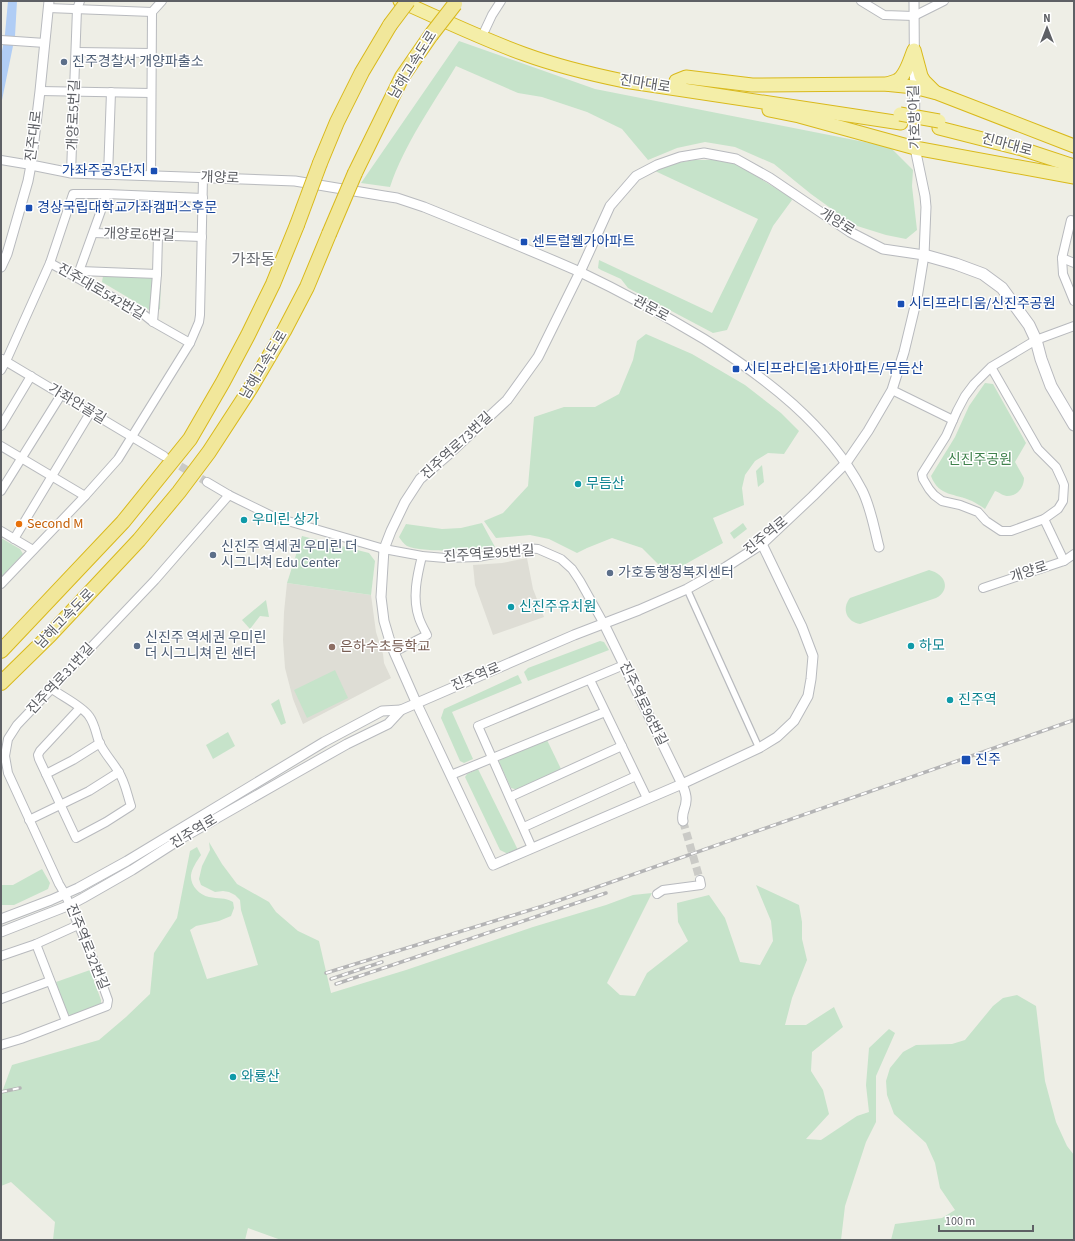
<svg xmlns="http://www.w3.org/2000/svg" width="1075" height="1241" viewBox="0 0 1075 1241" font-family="'Source Sans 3','Noto Sans KR',sans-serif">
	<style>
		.education { fill: #deddd5 }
		.green { fill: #c6e3ca }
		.water { fill: #b0cdf5 }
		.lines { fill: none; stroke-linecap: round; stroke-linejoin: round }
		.minor-tunnel { stroke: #cacac6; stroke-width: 8; stroke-dasharray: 8 4; stroke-linecap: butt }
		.pedestrian-casing { stroke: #b8babe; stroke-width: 8 }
		.minor-casing { stroke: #b8babe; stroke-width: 10 }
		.tertiary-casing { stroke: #b8babe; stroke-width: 11 }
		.secondary-casing { stroke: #b8b9be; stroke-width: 13 }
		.trunk-casing { stroke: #d9b91b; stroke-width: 15 }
		.motorway-casing { stroke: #d9b91b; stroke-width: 16 }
		.pedestrian { stroke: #fff; stroke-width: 5.5 }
		.minor { stroke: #fff; stroke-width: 8 }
		.tertiary { stroke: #fff; stroke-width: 9 }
		.secondary { stroke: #fff; stroke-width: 11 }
		.trunk { stroke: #f4eea8; stroke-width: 13 }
		.motorway { stroke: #f1e79b; stroke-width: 14 }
		.rail-casing { stroke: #b4b4b5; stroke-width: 3.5 }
		.rail { stroke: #fff; stroke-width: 2; stroke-dasharray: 6; stroke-linecap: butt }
		.trunk-bridge-casing { stroke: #d9b91b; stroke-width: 15; stroke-linecap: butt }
		.motorway-bridge-casing { stroke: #d9b91b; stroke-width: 16; stroke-linecap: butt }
		.trunk-bridge { stroke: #f4eea8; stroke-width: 13 }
		.motorway-bridge { stroke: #f1e79b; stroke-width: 14 }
		.service-dot { fill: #5c6f8a; stroke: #fff; stroke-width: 1.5 }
		.transit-dot { fill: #1a4fb4; stroke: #fff; stroke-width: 1.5 }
		.culture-dot { fill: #0f9aa8; stroke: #fff; stroke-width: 1.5 }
		.food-dot { fill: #e8710a; stroke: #fff; stroke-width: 1.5 }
		.education-dot { fill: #8d6e63; stroke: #fff; stroke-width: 1.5 }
		.labels { text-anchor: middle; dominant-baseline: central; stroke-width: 3; stroke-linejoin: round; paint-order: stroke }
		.service-label { font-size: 14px; fill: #4e5e75; stroke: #fff; text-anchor: start }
		.street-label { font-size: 14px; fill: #5e6065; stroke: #fff }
		.transit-label { font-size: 14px; fill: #164399; stroke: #fff; text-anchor: start }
		.park-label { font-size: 14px; fill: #40824d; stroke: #fff }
		.culture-label { font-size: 14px; fill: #0d838f; stroke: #fff; text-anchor: start }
		.food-label { font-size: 14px; fill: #c56008; stroke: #fff; text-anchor: start }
		.education-label { font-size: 14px; fill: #785e54; stroke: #fff; text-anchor: start }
		.quarter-label { font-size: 16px; fill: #6f7277; stroke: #fff }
	</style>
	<rect width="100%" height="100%" fill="#eeeee6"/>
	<g class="education">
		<polygon points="527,558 533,589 544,617 493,635 475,585 473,565 502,563"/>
		<polygon points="287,583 371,595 376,632 383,654 384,663 391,678 303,724 293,699 285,668 283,640 284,612"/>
	</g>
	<g class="green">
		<path d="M459 41 595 89 890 147 913 170 912 186 917 230 906 239 886 235 854 225 811 194 774 164 735 147 705 142 677 148 648 160 622 129 587 112 542 97 518 93 456 66C433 104 404 145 390 187L361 183Z"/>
		<polygon points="694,160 717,160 733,162 790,197 792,200 773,226 727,330 713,333 628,288 621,279 601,270 598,268 599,260 712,313 758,219 655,171 671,164"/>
		<polygon points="103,276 156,276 161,280 160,309 154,313 102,282"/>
		<polygon points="646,334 692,354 745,385 781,413 799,431 784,454 768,453 755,461 745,475 742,488 744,505 713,518 723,543 668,574 642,548 612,538 587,548 577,553 549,539 530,535 496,538 484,521 503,513 528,486 534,417 564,407 595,407 619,394 633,360 637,341"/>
		<path d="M985 383 993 384 1026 443 1015 462 1024 478C1024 487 1018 496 1007 496 1003 496 999 492 995 491L985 509C981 506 976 503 972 501 955 493 939 497 931 476L955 437 969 406Z"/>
		<polygon points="762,465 764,482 758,487 756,471"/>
		<path d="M482 523 495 547C476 551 424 553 407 546 404 544 401 540 399 537L406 524 442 529 461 528Z"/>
		<polygon points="743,523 747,529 734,539 730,533"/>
		<polygon points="302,536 369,553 375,561 371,595 287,583"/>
		<polygon points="1,538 20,549 23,554 1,577"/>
		<path d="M929 570C946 574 951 590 936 598L860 624C847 622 841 609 850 598Z"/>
		<polygon points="266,600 269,617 260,616 250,629 242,620"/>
		<polygon points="600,641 604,642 609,650 528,681 524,672 528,668"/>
		<polygon points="335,670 348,698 307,718 294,690"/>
		<polygon points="518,675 522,683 452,712 473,759 464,763 460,761 441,718 444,709"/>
		<polygon points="279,699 286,723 281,725 271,704"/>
		<polygon points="228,732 235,746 213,759 206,745"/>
		<polygon points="547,740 561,769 518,790 511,788 499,762 501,758"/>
		<polygon points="478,769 518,850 508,854 500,850 465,777 467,774"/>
		<path d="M209 842 222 864 237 884 269 902 276 912 298 931 319 941 331 993 406 970 533 927 606 905 633 895 652 893 607 983 620 995 635 996 647 973 688 941 678 922 677 903 709 895 725 918 740 962 760 965 773 941 771 921 756 885 799 905 802 922V939L807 960 792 998 785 1025H806L834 1007 843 1027 812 1052 811 1071 823 1090 829 1114 806 1139 821 1140 857 1116 869 1112 866 1085 869 1048 889 1029 895 1033 876 1076V1122L866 1142 845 1206 841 1240H281L248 1228 245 1240H53L55 1222 11 1182 1 1186V1095L12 1065 99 1040 126 1017 150 994 154 953 177 918 190 851 197 847 201 855C197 861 192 868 191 875 190 885 199 895 209 897 218 899 225 897 233 902L234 908 231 916 219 921 196 926 190 930 207 979 258 965 241 910 240 900 235 895 229 892 223 891 215 892 201 885 199 879 202 866 210 850Z"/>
		<polygon points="42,869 50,883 48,889 14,905 1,905 1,885 13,885"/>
		<polygon points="90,970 101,1000 101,1005 72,1016 66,1013 56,982"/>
		<polygon points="1017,995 1036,1006 1045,1081 1056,1122 1067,1146 1074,1155 1074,1240 891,1240 895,1224 942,1218 955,1210 940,1188 935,1163 926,1143 894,1114 887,1095 886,1081 890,1068 903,1052 916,1045 952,1044 965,1040 993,1006 1003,998"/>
	</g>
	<polygon class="water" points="8,1 17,1 15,36 1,105 1,57 5,34"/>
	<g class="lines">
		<g class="minor-tunnel">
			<polyline points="170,460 207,482"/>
			<polyline points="683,821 700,880"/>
		</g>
		<defs>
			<polyline id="pedestrian" points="687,589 759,748"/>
			<g id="minor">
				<polyline points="861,1 884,15 914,16 944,1"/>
				<polyline points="48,8 152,12"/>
				<polyline points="152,12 162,1"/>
				<polyline points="485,30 492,15 501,1"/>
				<polyline points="1,40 45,43"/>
				<polyline points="76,52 151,53"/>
				<polyline points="40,91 151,93"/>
				<polyline points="1,160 31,165"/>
				<polyline points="71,173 77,9 80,1"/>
				<polyline points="108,175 111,92"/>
				<polyline points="151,176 152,12"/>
				<polyline points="1074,221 1071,220 1062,258 1063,274 1074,301"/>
				<polyline points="94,233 202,237"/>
				<polyline points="1062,258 1074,263"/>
				<polyline points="50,263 143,314 153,322 190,343"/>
				<polyline points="80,271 157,274"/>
				<polyline points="77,277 107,194"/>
				<polyline points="153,322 157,274 158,236"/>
				<polyline points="2,359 164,456"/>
				<polyline points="991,367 1038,449 1056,467 1062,480 1064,485 1063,501 1058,509 1044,519 1011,531 1001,531 986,521 978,512 960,505 942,501 934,495 929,489 923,479 922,474 946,436 957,411 965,396 974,384 991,367 1036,340 1074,326"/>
				<polyline points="1,370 6,361 50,263 73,194 107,194 203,198"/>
				<polyline points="892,390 953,420"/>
				<polyline points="1,426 31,376"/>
				<polyline points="1,446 85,496"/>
				<polyline points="207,482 229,495 274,517 384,549 422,556 445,558 478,557 526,548 538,549 561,559 572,569 580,581 604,624"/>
				<polyline points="1,491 61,395"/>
				<polyline points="1044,519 1064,561"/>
				<polyline points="1,531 33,550"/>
				<polyline points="14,539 90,413"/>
				<polyline points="1,584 85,496 118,459 190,343 199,322 200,315 203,178"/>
				<polyline points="983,588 1064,561 1074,554"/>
				<path d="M394 652 427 635C424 629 421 624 419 618 412 598 417 576 422 556"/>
				<polyline points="590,680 647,798"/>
				<path d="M52 689C63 697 82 706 89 716 95 724 96 734 99 742 104 753 112 761 118 771 125 781 127 794 131 806L106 822 76 838 39 759 38 755 40 751 80 708"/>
				<polyline points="46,774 73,760 100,743"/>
				<polyline points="451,775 605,712"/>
				<polyline points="510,797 622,746"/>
				<polyline points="29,820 89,791 119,772"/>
				<polyline points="524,827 636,776"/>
				<polyline points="532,848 478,726 624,665"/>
				<polyline points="657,894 663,890 701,885 700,880"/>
				<polyline points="36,944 66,1021"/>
				<polyline points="1,956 36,944 78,925"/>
				<polyline points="1,999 50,981"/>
				<polyline points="1,1045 21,1039 107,1006 108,1000 94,961 65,894 59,884 8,773 5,756 8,739 17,725 155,580 229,495"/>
			</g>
			<g id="tertiary">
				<path d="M31 165 71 173 295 181 384 196 397 198 424 207C476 228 528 249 580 272 622 292 664 315 704 339 766 378 827 424 862 490 871 508 874 528 879 547"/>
				<polyline points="1,267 7,254 28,181 31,165 40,91 49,1"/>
				<polyline points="762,544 802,627 813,656 811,679 808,696 794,721 777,737 759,748 682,784 493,865 416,702 394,652 389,638 384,621 381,597 384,549 391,531 405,502 420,479 449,454 507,400 538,357 580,272 610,206 636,176 657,165 680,157 704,153 736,159 770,178 850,232 883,249 924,255"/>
				<path d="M604 624 682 784C684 789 687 795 686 801 686 808 681 813 683 821"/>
				<polyline points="1,919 51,900 78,888 127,861 324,742 382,711 401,710"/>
				<polyline points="1,932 70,905 83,898 132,870 182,838 294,774 347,744 388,724 401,710 574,635 639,610 687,589 726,567 762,544 813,496 846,463 868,431 892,390 904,352 917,298 924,255 926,207 925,196 915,148 914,1"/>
			</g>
			<polyline id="secondary" points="924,255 956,264 983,274 1002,288 1029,325 1036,340 1041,359 1051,386 1074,425"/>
			<g id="trunk">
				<path d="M400 1C441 19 482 39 524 54 557 66 590 74 624 81L901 123"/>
				<polyline points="676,81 686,77 752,85 884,84 914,87 937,93 1074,146"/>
				<path d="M887 84C890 83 893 82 896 81 906 77 910 59 914 50L921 76 924 81 935 92"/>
				<polyline points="769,110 799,116 915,148 1074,177"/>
				<polyline points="939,128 1022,149 1074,166"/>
			</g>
			<g id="motorway">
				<polyline points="320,163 337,122 362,72 390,25"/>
				<polyline points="355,173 402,77 431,35"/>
				<polyline points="1,651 123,522 190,439 223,382 248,335 273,284 297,225"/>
				<polyline points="1,683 50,635 139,540 179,492 209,452 250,389 284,331 307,287 329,234"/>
			</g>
		</defs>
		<use href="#pedestrian" class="pedestrian-casing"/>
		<use href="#minor" class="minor-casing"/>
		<use href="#tertiary" class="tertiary-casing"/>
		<use href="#secondary" class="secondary-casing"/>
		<use href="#trunk" class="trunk-casing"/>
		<use href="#motorway" class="motorway-casing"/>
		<use href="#pedestrian" class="pedestrian"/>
		<use href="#minor" class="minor"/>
		<use href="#tertiary" class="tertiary"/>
		<use href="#secondary" class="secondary"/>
		<use href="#trunk" class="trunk"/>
		<use href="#motorway" class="motorway"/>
		<defs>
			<g id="rail">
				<polyline points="326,973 543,906 1074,720"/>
				<polyline points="331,979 382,962"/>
				<polyline points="336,984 606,893"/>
				<polyline points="1,1092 20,1088"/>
			</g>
		</defs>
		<use href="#rail" class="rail-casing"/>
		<use href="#rail" class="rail"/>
		<defs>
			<polyline id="trunk-bridge" points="900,114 939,121"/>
			<g id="motorway-bridge">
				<polyline points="390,25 408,1"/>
				<polyline points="431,35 455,4"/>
				<polyline points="297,225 320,163"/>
				<polyline points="329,234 355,173"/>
			</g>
		</defs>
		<use href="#trunk-bridge" class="trunk-bridge-casing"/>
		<use href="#motorway-bridge" class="motorway-bridge-casing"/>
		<use href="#trunk-bridge" class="trunk-bridge"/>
		<use href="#motorway-bridge" class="motorway-bridge"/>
	</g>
	<g class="service-dot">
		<circle cx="64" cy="62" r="4"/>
		<circle cx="213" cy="555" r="4"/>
		<circle cx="610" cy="573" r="4"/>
		<circle cx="137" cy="646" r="4"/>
	</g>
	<g class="transit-dot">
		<rect x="150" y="167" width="8" height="8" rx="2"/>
		<rect x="25" y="204" width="8" height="8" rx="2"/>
		<rect x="520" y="238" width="8" height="8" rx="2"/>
		<rect x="897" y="300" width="8" height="8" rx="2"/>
		<rect x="732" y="365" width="8" height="8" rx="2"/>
		<rect x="961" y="755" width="10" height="10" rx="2"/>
	</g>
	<g class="culture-dot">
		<circle cx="578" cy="484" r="4"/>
		<circle cx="244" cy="520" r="4"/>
		<circle cx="511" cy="607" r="4"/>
		<circle cx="911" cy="646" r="4"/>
		<circle cx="950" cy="700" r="4"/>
		<circle cx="233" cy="1077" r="4"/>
	</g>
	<circle class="food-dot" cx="19" cy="524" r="4"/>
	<circle class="education-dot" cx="332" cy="647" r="4"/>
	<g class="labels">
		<g class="service-label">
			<text x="72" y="62">진주경찰서 개양파출소</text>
			<text x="221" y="547">신진주 역세권 우미린 더<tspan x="221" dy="16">시그니쳐 Edu Center</tspan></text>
			<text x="618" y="573">가호동행정복지센터</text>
			<text x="145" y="638">신진주 역세권 우미린<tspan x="145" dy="16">더 시그니쳐 린 센터</tspan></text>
		</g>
		<g class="street-label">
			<text transform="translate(413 65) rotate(-58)">남해고속도로</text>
			<text transform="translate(645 84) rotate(9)">진마대로</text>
			<text transform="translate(74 115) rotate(-88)">개양로5번길</text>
			<text transform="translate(915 117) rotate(-92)">가호방아길</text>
			<text transform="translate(34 136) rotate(-83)">진주대로</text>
			<text transform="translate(1007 145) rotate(15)">진마대로</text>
			<text transform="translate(220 178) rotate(2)">개양로</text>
			<text transform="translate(837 222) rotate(32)">개양로</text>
			<text transform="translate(139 235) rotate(2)">개양로6번길</text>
			<text transform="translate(101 292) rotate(30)">진주대로542번길</text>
			<text transform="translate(651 309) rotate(28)">관문로</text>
			<text transform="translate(264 365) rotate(-59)">남해고속도로</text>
			<text transform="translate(77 404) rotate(31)">가좌안골길</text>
			<text transform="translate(457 446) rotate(-43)">진주역로73번길</text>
			<text transform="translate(766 536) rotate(-39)">진주역로</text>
			<text transform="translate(489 554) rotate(-4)">진주역로95번길</text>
			<text transform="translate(1029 572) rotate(-18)">개양로</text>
			<text transform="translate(65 619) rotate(-46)">남해고속도로</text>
			<text transform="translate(476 677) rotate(-23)">진주역로</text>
			<text transform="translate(61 679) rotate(-47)">진주역로31번길</text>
			<text transform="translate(643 704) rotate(64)">진주역로96번길</text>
			<text transform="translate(194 832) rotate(-31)">진주역로</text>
			<text transform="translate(87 947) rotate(68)">진주역로32번길</text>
		</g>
		<g class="transit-label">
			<text x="146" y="171" text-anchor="end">가좌주공3단지</text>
			<text x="37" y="208">경상국립대학교가좌캠퍼스후문</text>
			<text x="532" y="242">센트럴웰가아파트</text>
			<text x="909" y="304">시티프라디움/신진주공원</text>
			<text x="744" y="369">시티프라디움1차아파트/무듬산</text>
			<text x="975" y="760">진주</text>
		</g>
		<g class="park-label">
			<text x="980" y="460">신진주공원</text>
		</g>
		<g class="culture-label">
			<text x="586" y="484">무듬산</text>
			<text x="252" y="520">우미린 상가</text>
			<text x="519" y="607">신진주유치원</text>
			<text x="919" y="646">하모</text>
			<text x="958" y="700">진주역</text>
			<text x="241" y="1077">와룡산</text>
		</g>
		<g class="food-label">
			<text x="27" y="524">Second M</text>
		</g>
		<g class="education-label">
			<text x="340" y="647">은하수초등학교</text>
		</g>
		<g class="quarter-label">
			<text x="253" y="260">가좌동</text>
		</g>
	</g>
	<rect width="1075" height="1241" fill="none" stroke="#5e6065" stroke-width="4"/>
	<g transform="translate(1047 28)" stroke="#ffffff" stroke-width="3" paint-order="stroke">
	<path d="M0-3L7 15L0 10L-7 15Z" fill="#5e6065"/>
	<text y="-6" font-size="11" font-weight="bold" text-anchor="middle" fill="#5e6065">N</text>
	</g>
	<path d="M939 1225v6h94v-6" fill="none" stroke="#5e6065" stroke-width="2"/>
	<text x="945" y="1225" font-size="12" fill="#5e6065" stroke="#ffffff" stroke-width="3" paint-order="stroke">100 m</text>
</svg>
